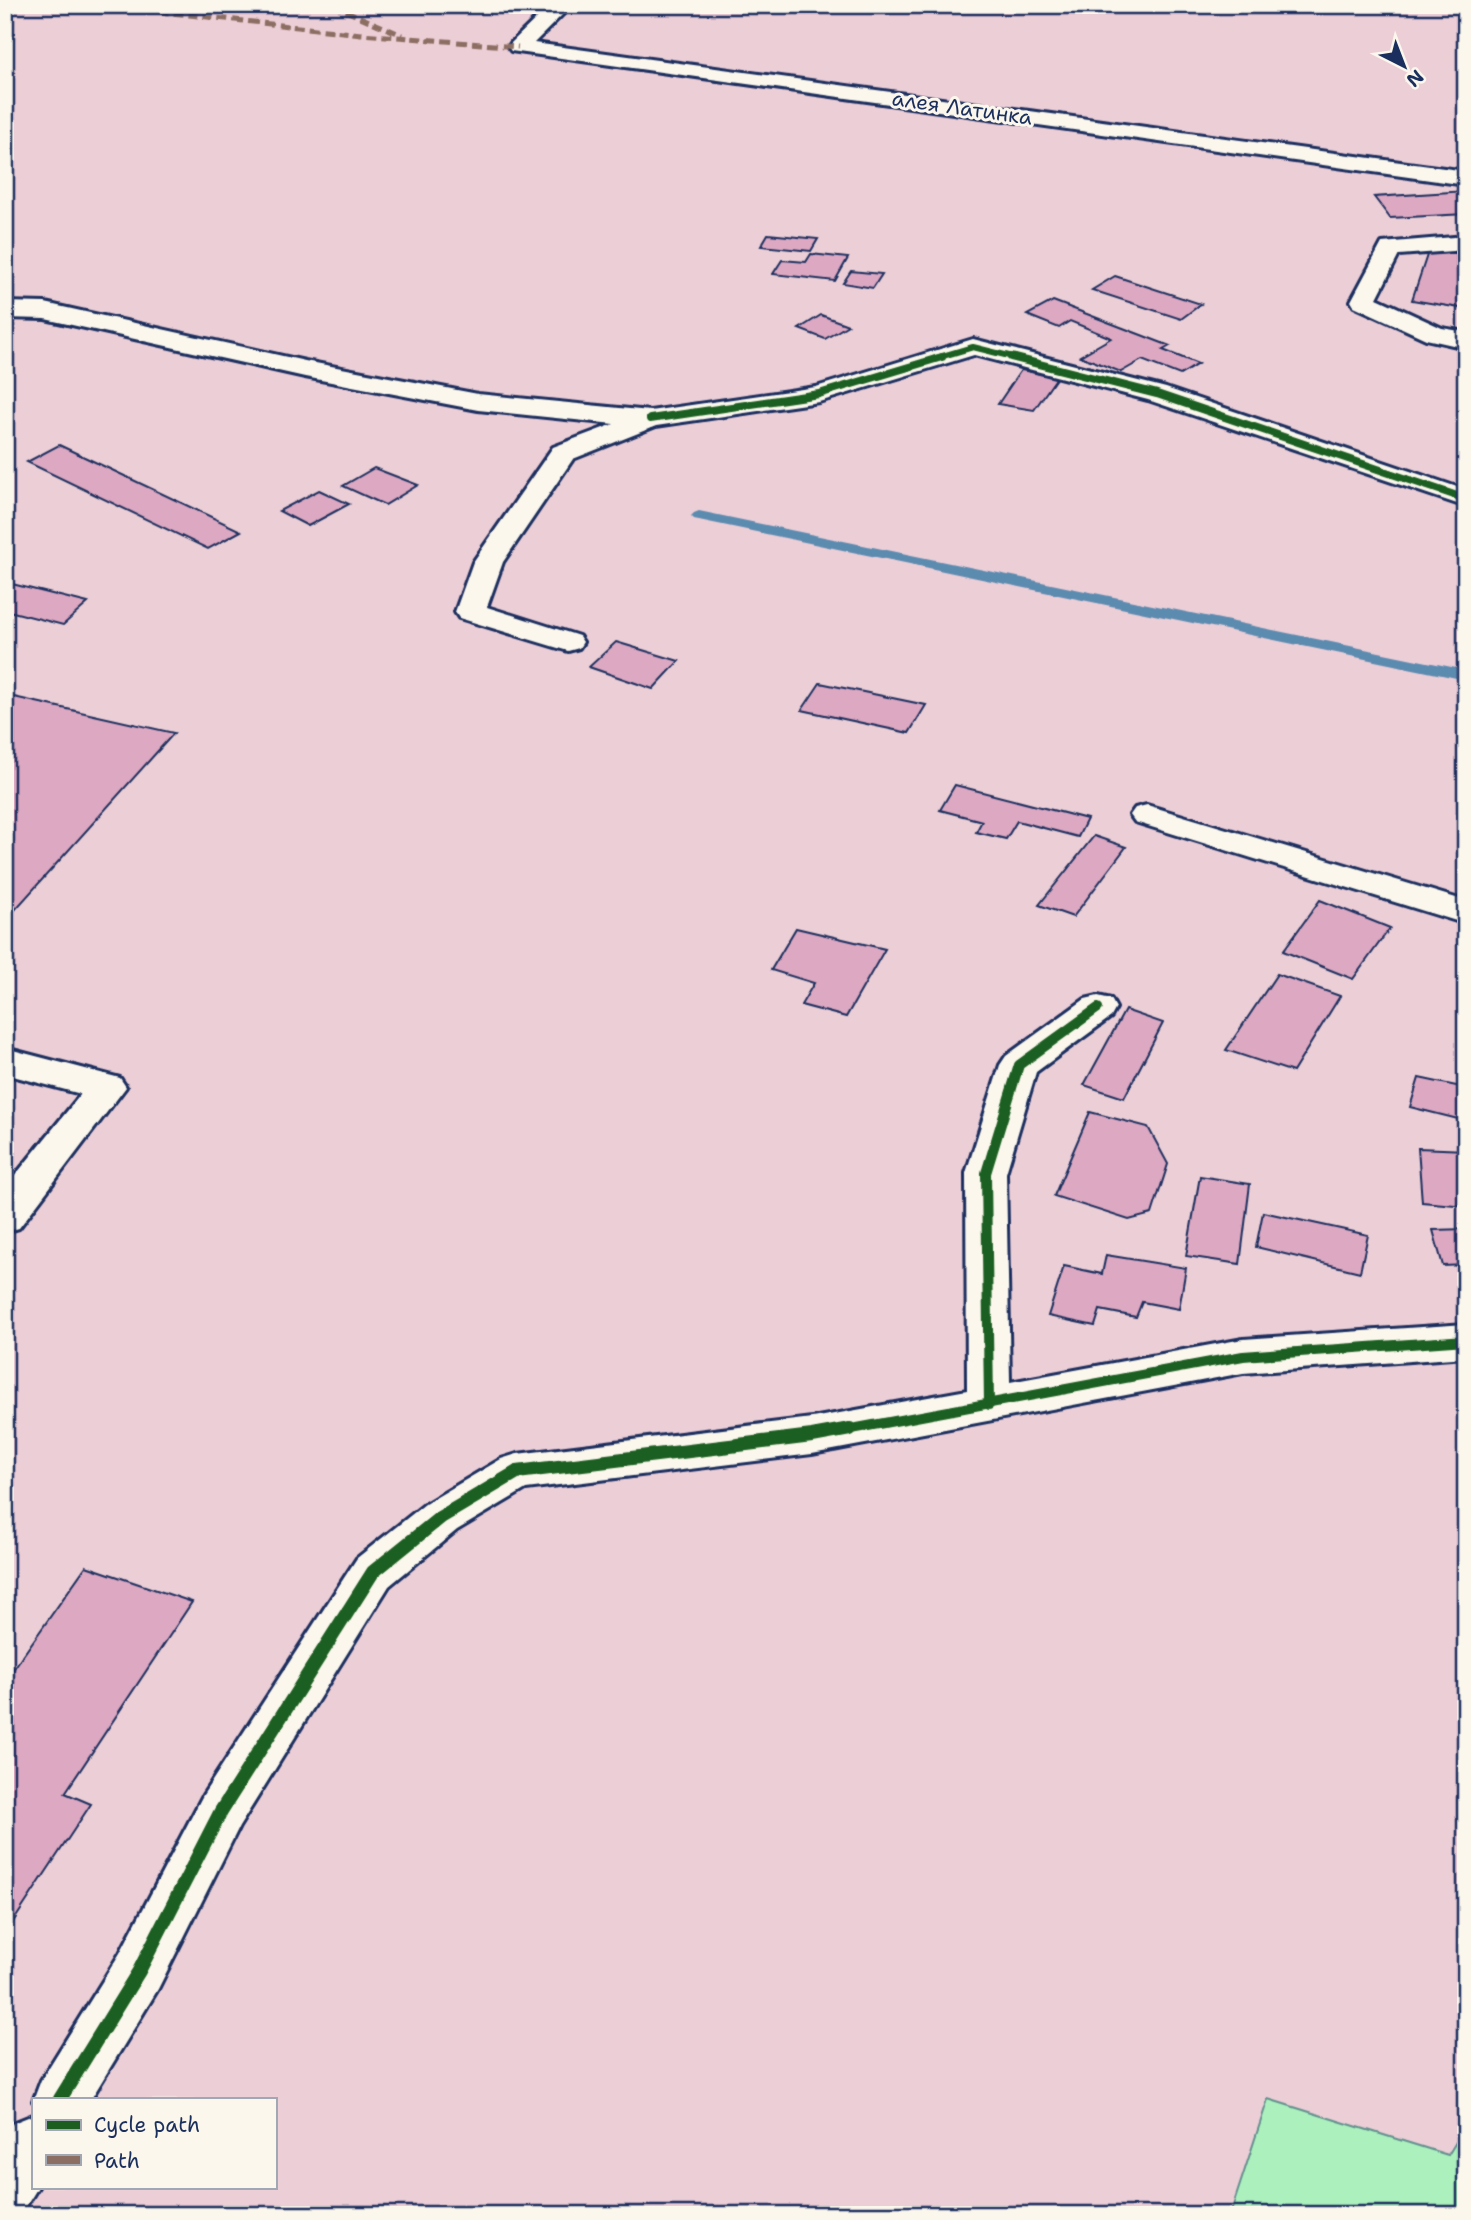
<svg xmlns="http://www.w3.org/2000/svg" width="1471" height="2220" viewBox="0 0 1471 2220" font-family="'Shantell Sans',sans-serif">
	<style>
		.built { fill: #ecced6; fill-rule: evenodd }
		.green { fill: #acf1bd; stroke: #64908e; stroke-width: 2 }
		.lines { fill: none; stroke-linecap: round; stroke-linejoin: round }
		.stream { fill: #5b8bb0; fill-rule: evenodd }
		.building { fill: #dda8c1; stroke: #1b2f5e; stroke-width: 2 }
		.minor-casing { stroke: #1b2f5e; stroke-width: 6 }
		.minor { fill: #fbf7ec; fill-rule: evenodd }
		.quiet { stroke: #8d6e63; stroke-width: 5; stroke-dasharray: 10 5; stroke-linecap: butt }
		.cycleway-far3-casing { stroke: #fbf7ec; stroke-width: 9 }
		.cycleway-far2-casing { stroke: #fbf7ec; stroke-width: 11 }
		.cycleway-far1-casing { stroke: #fbf7ec; stroke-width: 15 }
		.cycleway-casing { stroke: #fbf7ec; stroke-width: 18 }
		.cycleway-far3 { stroke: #1b5e20; stroke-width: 6 }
		.cycleway-far2 { stroke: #1b5e20; stroke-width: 8 }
		.cycleway-far1 { stroke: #1b5e20; stroke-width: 10 }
		.cycleway { stroke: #1b5e20; stroke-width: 14 }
		.labels { text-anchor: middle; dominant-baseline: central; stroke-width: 6; stroke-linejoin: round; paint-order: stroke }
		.far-street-label { font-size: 21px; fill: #1b2f5e; stroke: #fbf7ec }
	</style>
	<rect width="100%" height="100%" fill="#f2dfdf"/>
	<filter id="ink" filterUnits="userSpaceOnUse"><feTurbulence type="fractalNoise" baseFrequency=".0143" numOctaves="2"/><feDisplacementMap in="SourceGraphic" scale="14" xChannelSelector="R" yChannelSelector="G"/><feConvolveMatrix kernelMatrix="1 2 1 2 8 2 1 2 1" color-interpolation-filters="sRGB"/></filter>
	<g filter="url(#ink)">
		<path class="built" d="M5 5H1466V2215H5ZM33 2099H275V2187H33Z"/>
		<polygon class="green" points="1268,2099 1448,2155 1466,2126 1466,2215 1230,2215"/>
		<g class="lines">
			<polygon class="stream" points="699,511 1466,670 1466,680 694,519 691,516 694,513"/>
		</g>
		<g class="building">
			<polygon points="1466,191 1466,214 1390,218 1374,197"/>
			<polygon points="768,234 818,239 811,251 761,246"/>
			<polygon points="1429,249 1466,255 1466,309 1412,300"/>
			<polygon points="811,254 848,258 835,281 773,274 782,260 806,262"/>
			<polygon points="851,271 882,274 873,288 843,283"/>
			<polygon points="1115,276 1201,304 1181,319 1092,290"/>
			<polygon points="1053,301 1170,346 1163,350 1198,364 1180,375 1142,360 1121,372 1080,356 1111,338 1070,321 1059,328 1027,315"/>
			<polygon points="821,315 848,325 825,339 799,329"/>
			<polygon points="1021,370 1057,377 1034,410 998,404"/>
			<polygon points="59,445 241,531 208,549 27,462"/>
			<polygon points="374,468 418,485 385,505 343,486"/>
			<polygon points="319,490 349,504 308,526 279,511"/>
			<polygon points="12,584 88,603 63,625 5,610 5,590"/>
			<polygon points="616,642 679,661 653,689 589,667"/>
			<polygon points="820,683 926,705 909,733 802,710"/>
			<polygon points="5,695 174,733 5,921"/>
			<polygon points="955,785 1087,819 1078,837 1017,821 1006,839 976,832 982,821 940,810"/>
			<polygon points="1094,836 1126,847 1073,917 1039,905"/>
			<polygon points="1320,900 1390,928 1353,979 1283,951"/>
			<polygon points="796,928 885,949 846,1017 801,1005 814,983 771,970"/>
			<polygon points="1277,974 1340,996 1293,1072 1226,1050"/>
			<polygon points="1125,1010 1163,1023 1124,1098 1084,1085"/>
			<polygon points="1419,1078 1466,1088 1466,1121 1410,1107"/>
			<polygon points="1090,1112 1148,1127 1168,1164 1152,1214 1129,1220 1054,1196"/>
			<polygon points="1418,1148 1466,1150 1466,1206 1422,1202"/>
			<polygon points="1200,1176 1250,1184 1240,1264 1186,1256"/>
			<polygon points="1263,1212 1368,1235 1360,1272 1256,1247"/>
			<polygon points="1466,1229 1466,1265 1443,1266 1433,1230"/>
			<polygon points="1106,1255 1186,1268 1179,1309 1142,1302 1136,1317 1100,1310 1095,1326 1048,1316 1064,1266 1102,1274"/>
			<polygon points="86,1566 192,1602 65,1793 91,1804 5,1934 5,1681"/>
		</g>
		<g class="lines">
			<defs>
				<g id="minor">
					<polygon points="550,5 572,5 534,43 1466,171 1466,185 511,51 508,47 511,43"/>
					<polygon points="1466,236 1466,250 1399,255 1377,298 1442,328 1466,332 1466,348 1426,339 1354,306 1351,301 1382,243"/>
					<polygon points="5,302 45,303 305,361 478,394 650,411 816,387 973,339 1166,388 1466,490 1466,507 1148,400 974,355 819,402 656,426 573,459 503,562 487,607 579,636 583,642 579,648 568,651 459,618 455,612 473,562 553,447 614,424 478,410 305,377 45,319 5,318"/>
					<polygon points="1147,805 1466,901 1466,924 1135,822 1130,815 1135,808"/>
					<polygon points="1098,996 1111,999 1116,1008 1111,1017 1036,1072 1006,1173 1010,1382 1243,1339 1466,1324 1466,1357 1243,1373 812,1454 526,1489 457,1530 389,1586 239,1827 158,1989 91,2099 33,2101 41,2080 120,1953 203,1795 357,1558 425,1504 501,1459 517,1454 812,1418 967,1390 966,1173 1000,1065 1006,1056 1085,999"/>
					<polygon points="5,1048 120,1078 126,1087 19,1228 5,1232 5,1188 81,1094 5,1074"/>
					<polygon points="33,2115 33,2187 38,2187 25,2208 5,2215 5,2136 13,2123"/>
				</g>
			</defs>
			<use href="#minor" class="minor-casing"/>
			<use href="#minor" class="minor"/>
			<g class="quiet">
				<polyline points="99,5 361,34 518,47"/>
				<polyline points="332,5 402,35"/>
			</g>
			<defs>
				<polyline id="cycleway-far3" points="936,358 973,347 1017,358"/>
				<g id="cycleway-far2">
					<polyline points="1011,357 1157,394 1466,499"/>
					<polyline points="650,419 819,394 942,357"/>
				</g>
				<g id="cycleway-far1">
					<polyline points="989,1405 986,1173 1019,1065 1098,1008"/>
					<polyline points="841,1431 1243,1356 1466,1340"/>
				</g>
				<polyline id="cycleway" points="60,2099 139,1971 221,1811 373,1572 441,1517 517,1472 812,1436 850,1429"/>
			</defs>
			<use href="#cycleway-far3" class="cycleway-far3-casing"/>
			<use href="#cycleway-far2" class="cycleway-far2-casing"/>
			<use href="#cycleway-far1" class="cycleway-far1-casing"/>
			<use href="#cycleway" class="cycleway-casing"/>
			<use href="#cycleway-far3" class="cycleway-far3"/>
			<use href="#cycleway-far2" class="cycleway-far2"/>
			<use href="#cycleway-far1" class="cycleway-far1"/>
			<use href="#cycleway" class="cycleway"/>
		</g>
	</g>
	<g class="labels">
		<g class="far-street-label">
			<text transform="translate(962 108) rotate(8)">алея Латинка</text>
		</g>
	</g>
	<rect width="1471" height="2220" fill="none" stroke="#fbf7ec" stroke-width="28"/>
	<rect x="14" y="14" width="1443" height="2192" fill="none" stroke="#1b2f5e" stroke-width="2.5" filter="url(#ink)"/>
	<rect x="32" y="2098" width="245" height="91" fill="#fbf7ec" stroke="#a1a7b3" stroke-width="2"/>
	<rect x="46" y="2120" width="35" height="10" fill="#1b5e20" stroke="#a1a7b3" stroke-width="2"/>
	<text x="94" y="2132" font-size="21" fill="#1b2f5e">Cycle path</text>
	<rect x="46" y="2155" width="35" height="10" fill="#8d6e63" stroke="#a1a7b3" stroke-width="2"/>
	<text x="94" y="2168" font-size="21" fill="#1b2f5e">Path</text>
	<g transform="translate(1404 66) rotate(138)" stroke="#fbf7ec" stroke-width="5" paint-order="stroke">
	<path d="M0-5L12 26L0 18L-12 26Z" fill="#1b2f5e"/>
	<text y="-10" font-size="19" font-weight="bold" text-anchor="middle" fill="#1b2f5e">N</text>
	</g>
</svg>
